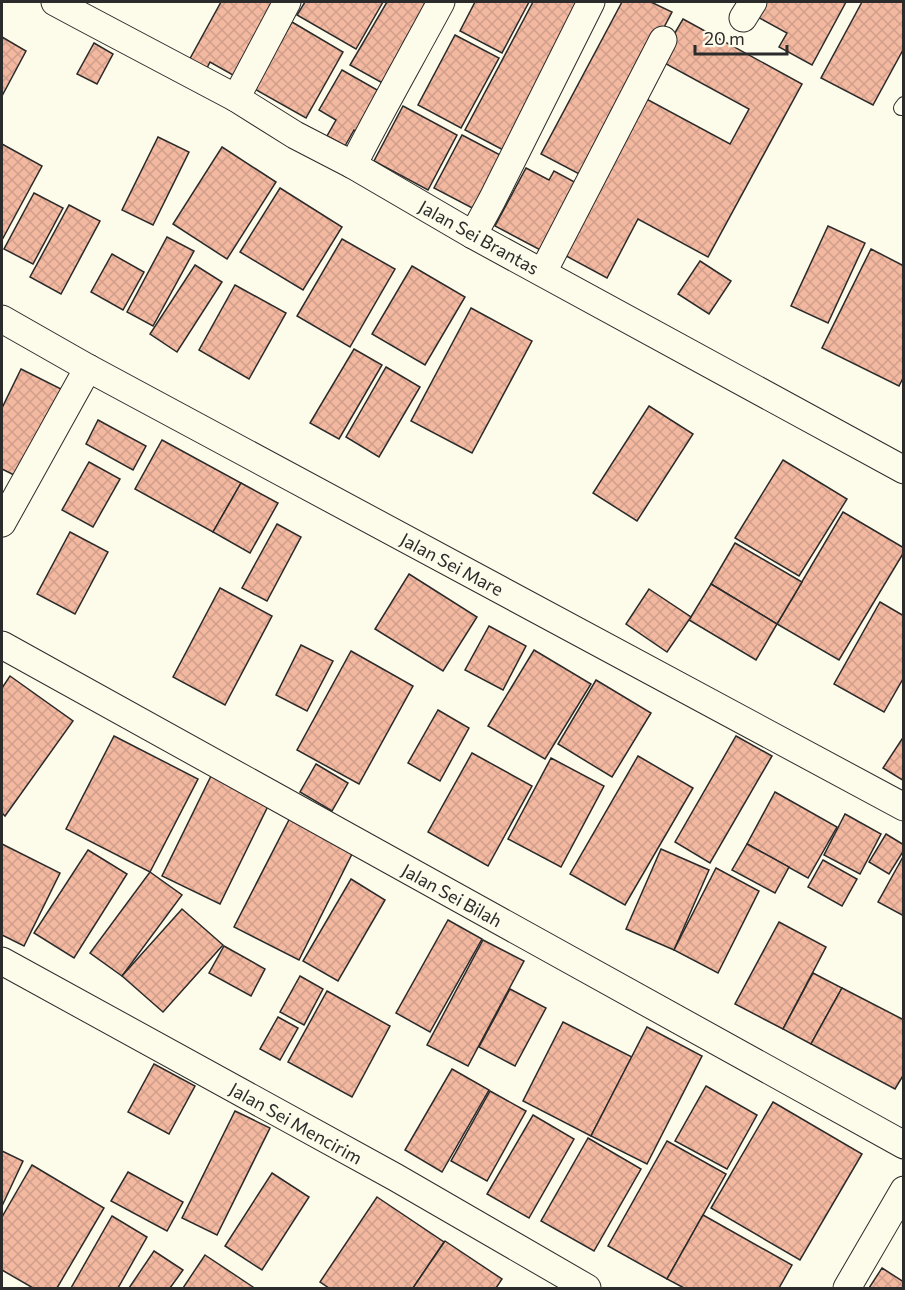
<svg xmlns="http://www.w3.org/2000/svg" width="905" height="1290" viewBox="0 0 905 1290" font-family="Commissioner,sans-serif">
	<style>
		.building { fill: url(#building-cross-hatch); stroke: #2b2b2b; stroke-width: 1.5 }
		.lines { fill: none; stroke-linecap: round; stroke-linejoin: round }
		.lane-casing { stroke: #2b2b2b; stroke-width: 16 }
		.street-casing { stroke: #2b2b2b; stroke-width: 29 }
		.lane { stroke: #fdfbea; stroke-width: 14 }
		.street { stroke: #fdfbea; stroke-width: 27 }
		.labels { text-anchor: middle; dominant-baseline: central; stroke-width: 4.5; stroke-linejoin: round; paint-order: stroke }
		.street-label { font-size: 18px; fill: #2b2b2b; stroke: #fdfbea }
	</style>
	<defs>
		<pattern id="building-cross-hatch" width="8" height="8" patternUnits="userSpaceOnUse" patternTransform="scale(1.5)"><rect width="8" height="8" fill="#f2b8a0"/><path d="M0 0l8 8M0 8l8-8" fill="none" stroke="#d09e8a"/></pattern>
	</defs>
	<rect width="100%" height="100%" fill="#fdfbea"/>
	<g class="building">
		<polygon points="221,2 282,2 240,79 210,62 204,74 187,64"/>
		<polygon points="305,2 383,2 356,49 297,15"/>
		<polygon points="387,2 433,2 386,85 350,65"/>
		<polygon points="475,2 529,2 502,53 460,31"/>
		<polygon points="533,2 586,2 507,152 465,130"/>
		<polygon points="622,2 651,2 672,12 585,177 541,154"/>
		<polygon points="759,2 846,2 812,65 779,47 787,33 752,14"/>
		<polygon points="862,2 904,2 904,48 873,105 821,78"/>
		<polygon points="683,19 802,84 708,257 638,219 607,278 557,251 641,96 730,144 749,109 659,60"/>
		<polygon points="292,22 343,52 306,118 253,88"/>
		<polygon points="455,35 499,58 461,128 418,105"/>
		<polygon points="2,37 26,51 2,96"/>
		<polygon points="94,43 113,54 97,84 77,74"/>
		<polygon points="342,70 386,95 363,135 354,130 345,146 327,136 336,120 319,110"/>
		<polygon points="403,106 457,135 428,190 374,161"/>
		<polygon points="462,135 504,157 476,210 434,188"/>
		<polygon points="158,137 189,152 153,225 122,210"/>
		<polygon points="2,144 42,166 2,240"/>
		<polygon points="222,147 276,182 227,259 173,224"/>
		<polygon points="526,168 549,180 554,171 582,186 546,253 495,226"/>
		<polygon points="280,188 342,227 303,290 240,252"/>
		<polygon points="34,193 63,208 33,264 4,249"/>
		<polygon points="69,205 100,221 61,294 30,277"/>
		<polygon points="828,226 865,243 828,323 791,306"/>
		<polygon points="167,237 194,251 153,326 127,312"/>
		<polygon points="342,239 395,269 350,347 297,316"/>
		<polygon points="871,249 904,266 904,376 899,386 822,348"/>
		<polygon points="112,254 144,272 123,310 91,292"/>
		<polygon points="700,261 731,281 709,314 678,294"/>
		<polygon points="195,265 222,282 177,352 150,334"/>
		<polygon points="412,266 465,297 425,365 372,334"/>
		<polygon points="235,285 286,313 249,379 199,350"/>
		<polygon points="471,308 532,341 472,453 411,421"/>
		<polygon points="354,349 382,365 339,439 310,423"/>
		<polygon points="386,367 420,387 379,457 346,437"/>
		<polygon points="21,369 69,393 16,476 2,469 2,408"/>
		<polygon points="649,406 693,434 637,521 593,493"/>
		<polygon points="98,420 146,446 133,470 86,444"/>
		<polygon points="162,440 241,483 213,532 135,489"/>
		<polygon points="783,460 847,499 799,576 735,538"/>
		<polygon points="89,462 120,479 93,527 62,510"/>
		<polygon points="241,483 278,503 250,553 213,532"/>
		<polygon points="843,512 904,548 904,552 839,660 777,624"/>
		<polygon points="277,524 301,537 267,601 242,588"/>
		<polygon points="70,532 108,552 75,614 37,594"/>
		<polygon points="735,543 802,582 777,624 711,584"/>
		<polygon points="409,574 477,617 443,671 375,629"/>
		<polygon points="711,584 777,624 756,660 689,620"/>
		<polygon points="220,588 272,616 225,705 173,677"/>
		<polygon points="649,589 691,617 667,652 626,624"/>
		<polygon points="880,602 904,616 904,677 884,712 834,684"/>
		<polygon points="489,626 526,646 503,690 465,670"/>
		<polygon points="301,645 333,661 307,711 276,695"/>
		<polygon points="534,650 591,684 545,759 488,726"/>
		<polygon points="351,651 413,686 359,784 297,750"/>
		<polygon points="10,676 73,721 5,816 2,813 2,688"/>
		<polygon points="596,680 651,713 612,777 558,744"/>
		<polygon points="438,710 469,728 440,781 408,763"/>
		<polygon points="114,736 198,779 150,872 66,829"/>
		<polygon points="736,736 772,756 710,863 675,842"/>
		<polygon points="904,736 904,781 883,768"/>
		<polygon points="472,753 532,786 488,866 428,832"/>
		<polygon points="638,756 693,788 625,905 570,874"/>
		<polygon points="551,758 604,786 561,867 508,839"/>
		<polygon points="316,764 348,783 332,811 300,792"/>
		<polygon points="213,772 271,800 220,904 162,876"/>
		<polygon points="775,792 837,827 808,878 747,844"/>
		<polygon points="293,812 357,844 299,960 234,927"/>
		<polygon points="845,814 881,834 860,874 824,855"/>
		<polygon points="886,834 904,845 904,850 889,874 869,862"/>
		<polygon points="2,844 60,873 24,946 2,935"/>
		<polygon points="747,844 789,867 775,893 732,870"/>
		<polygon points="661,849 709,870 674,950 626,929"/>
		<polygon points="88,850 127,874 74,958 34,933"/>
		<polygon points="904,855 904,916 878,902"/>
		<polygon points="823,860 857,879 842,906 808,887"/>
		<polygon points="716,868 759,891 718,973 674,950"/>
		<polygon points="150,872 182,895 122,976 90,953"/>
		<polygon points="351,879 385,900 338,981 303,961"/>
		<polygon points="182,909 223,945 163,1012 122,976"/>
		<polygon points="448,920 482,939 430,1032 396,1013"/>
		<polygon points="779,922 826,947 783,1029 735,1004"/>
		<polygon points="483,940 524,961 468,1066 427,1045"/>
		<polygon points="224,946 265,969 251,996 209,973"/>
		<polygon points="813,973 842,988 811,1044 783,1029"/>
		<polygon points="300,976 323,989 304,1025 280,1012"/>
		<polygon points="842,988 904,1020 904,1074 895,1089 811,1044"/>
		<polygon points="510,989 546,1008 515,1066 479,1047"/>
		<polygon points="327,991 390,1026 352,1097 288,1062"/>
		<polygon points="278,1017 298,1028 280,1060 260,1049"/>
		<polygon points="563,1022 632,1057 591,1136 523,1101"/>
		<polygon points="647,1027 702,1056 647,1164 591,1136"/>
		<polygon points="154,1064 195,1086 169,1134 128,1112"/>
		<polygon points="452,1069 489,1090 442,1172 405,1150"/>
		<polygon points="706,1086 757,1115 727,1169 675,1141"/>
		<polygon points="490,1091 526,1111 487,1181 451,1161"/>
		<polygon points="773,1102 862,1154 800,1260 711,1208"/>
		<polygon points="235,1111 270,1128 217,1235 182,1218"/>
		<polygon points="533,1115 574,1139 529,1218 487,1194"/>
		<polygon points="588,1138 641,1169 594,1251 541,1221"/>
		<polygon points="667,1141 726,1174 667,1279 608,1246"/>
		<polygon points="2,1151 23,1161 2,1206"/>
		<polygon points="32,1165 104,1208 57,1288 33,1288 2,1270 2,1217"/>
		<polygon points="128,1172 183,1202 167,1231 111,1201"/>
		<polygon points="272,1173 309,1197 262,1270 225,1246"/>
		<polygon points="377,1197 444,1242 413,1288 329,1288 320,1282"/>
		<polygon points="703,1215 792,1265 779,1288 684,1288 667,1279"/>
		<polygon points="112,1216 147,1237 118,1288 71,1288"/>
		<polygon points="445,1241 502,1279 496,1288 413,1288"/>
		<polygon points="154,1251 183,1270 170,1288 129,1288"/>
		<polygon points="205,1255 253,1287 252,1288 183,1288"/>
		<polygon points="882,1268 904,1282 903,1288 869,1288"/>
	</g>
	<g class="lines">
		<defs>
			<polyline id="lane" points="901,108 904,104"/>
			<g id="street">
				<polyline points="55,2 83,17 236,98 295,135 353,165 473,235 904,470"/>
				<polyline points="743,18 753,2"/>
				<polyline points="236,98 287,2"/>
				<path d="M353 165C381 110 412 56 441 2"/>
				<polyline points="473,235 492,200 591,2"/>
				<polyline points="543,272 663,40"/>
				<polyline points="2,319 88,368 904,807"/>
				<polyline points="2,523 88,368"/>
				<polyline points="2,645 904,1145"/>
				<polyline points="2,961 395,1177 587,1288"/>
				<polyline points="847,1288 904,1190"/>
			</g>
		</defs>
		<use href="#lane" class="lane-casing"/>
		<use href="#street" class="street-casing"/>
		<use href="#lane" class="lane"/>
		<use href="#street" class="street"/>
	</g>
	<g class="labels">
		<g class="street-label">
			<text transform="translate(479 237) rotate(29)">Jalan Sei Brantas</text>
			<text transform="translate(452 564) rotate(28)">Jalan Sei Mare</text>
			<text transform="translate(452 895) rotate(29)">Jalan Sei Bilah</text>
			<text transform="translate(296 1123) rotate(29)">Jalan Sei Mencirim</text>
		</g>
	</g>
	<rect width="905" height="1290" fill="none" stroke="#2b2b2b" stroke-width="6"/>
	<path d="M695 45v9h92v-9" fill="none" stroke="#2b2b2b" stroke-width="3"/>
	<text x="704" y="45" font-size="18" fill="#2b2b2b" stroke="#fdfbea" stroke-width="4.5" paint-order="stroke">20 m</text>
</svg>
